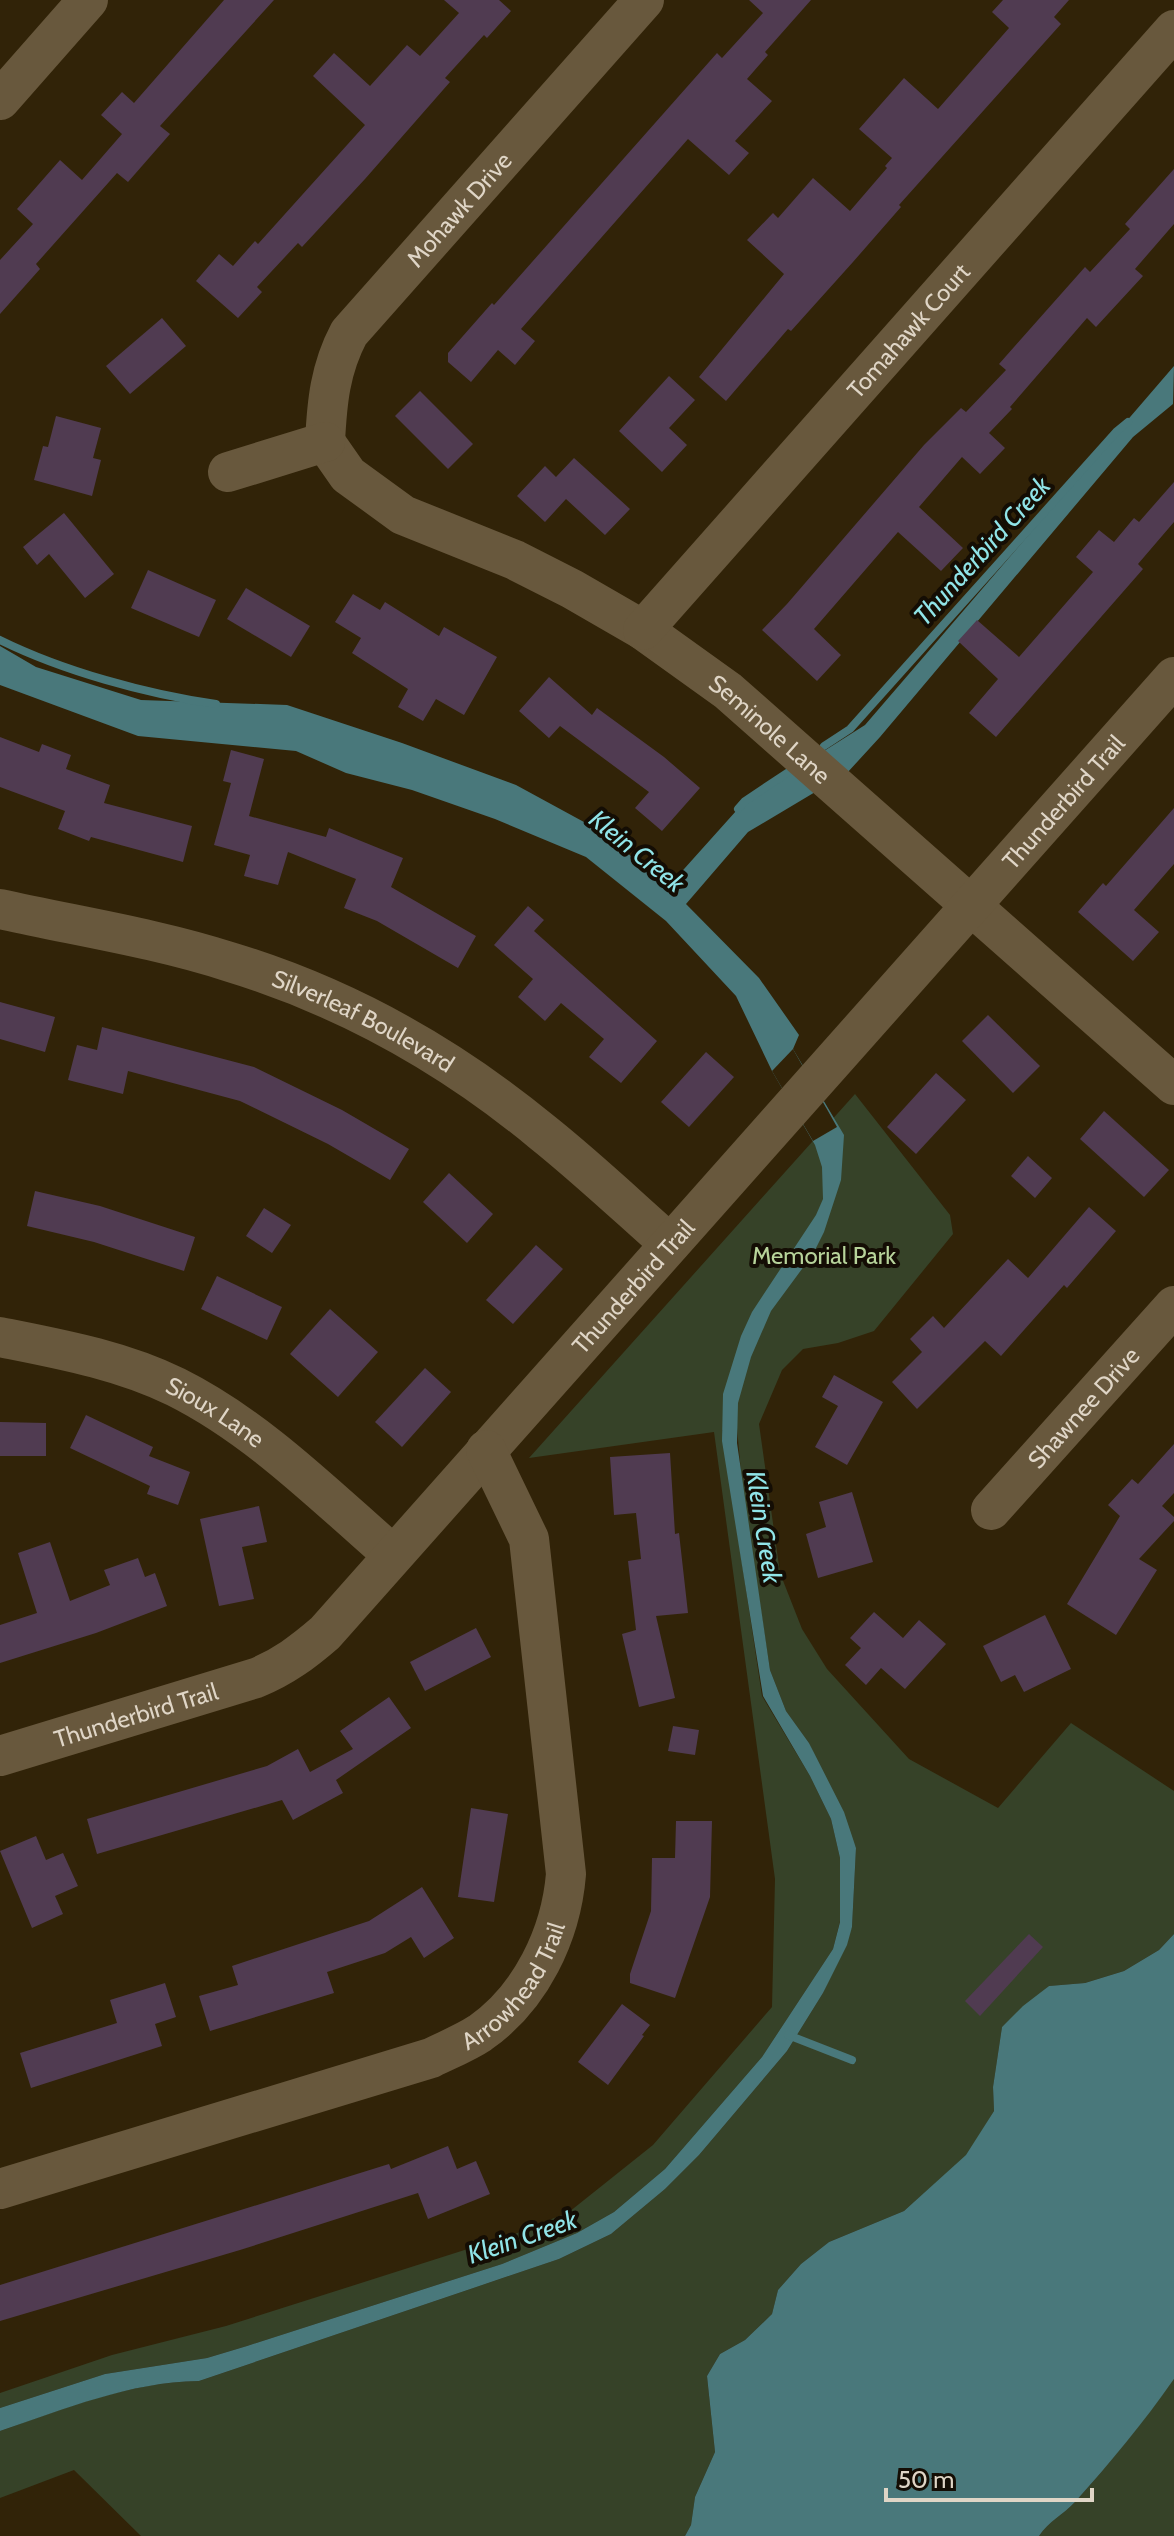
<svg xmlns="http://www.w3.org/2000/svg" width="1174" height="2536" viewBox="0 0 1174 2536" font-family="Cabin,sans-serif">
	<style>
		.green { fill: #364228 }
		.water { fill: #49787b }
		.pier { fill: #312308 }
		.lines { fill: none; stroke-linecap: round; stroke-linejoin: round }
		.stream { stroke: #49787b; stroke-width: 8 }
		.building { fill: #503b51 }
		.minor { stroke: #68583d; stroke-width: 40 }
		.labels { text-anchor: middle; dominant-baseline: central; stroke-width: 8; stroke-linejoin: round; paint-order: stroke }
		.street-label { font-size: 24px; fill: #dfd5c6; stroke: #140d04 }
		.park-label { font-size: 24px; fill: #b7d39a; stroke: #140d04 }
		.water-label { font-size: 26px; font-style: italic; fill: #90e4e8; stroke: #140d04 }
	</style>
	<rect width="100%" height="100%" fill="#312308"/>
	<g class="green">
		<path d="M855 1094 950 1215 953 1234 874 1331 838 1343 803 1349 782 1370 759 1424 780 1573 802 1629 827 1669 909 1759 998 1808 1071 1723 1174 1791V1934L1159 1950 1124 1971 1085 1983 1049 1986 1002 2027 993 2087 994 2111 967 2155 904 2211 829 2242 801 2264 778 2290 772 2314 745 2340 720 2354 707 2376 715 2452 695 2497 691 2525 685 2536H141L74 2470 0 2498V2431C66 2408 129 2382 199 2381L559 2259 611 2234 665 2189 699 2155 787 2051 823 1993 852 1927 856 1848 809 1743 786 1711 770 1670 743 1494 737 1428 722 1430 762 1696 810 1776 831 1819 840 1858V1921L833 1949 762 2057 665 2169 614 2212 577 2233 502 2264 247 2346 207 2358 105 2374 0 2408V2393L112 2355 226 2326 515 2234 569 2212 653 2145 772 2007 775 1879 714 1432 529 1458Z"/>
		<path d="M1174 2379V2536H1039C1049 2521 1063 2515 1075 2502 1110 2463 1143 2422 1174 2379Z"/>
	</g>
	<g class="water">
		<path d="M1174 366 1173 404 1133 437 880 737 847 773 748 832 686 904 759 978 799 1035 793 1049 844 1135 841 1180 824 1232 813 1254 771 1311 751 1357 738 1403 737 1443 770 1670 786 1711 809 1743 844 1812 856 1848 852 1927 847 1945 823 1993 787 2051 699 2155 665 2189 611 2234 559 2259 199 2381C129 2382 66 2409 0 2431V2408L105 2374 207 2358 247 2346 502 2264 577 2233 614 2212 665 2169 762 2057 833 1949 840 1922V1858L831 1819 810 1776 763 1696 722 1441 723 1394 741 1336 752 1312 816 1215 823 1199 822 1167 815 1145 772 1071 736 996 666 921 586 857 495 819 412 790 346 773 296 751 138 736 0 685V646L36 667 141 700 287 705 402 743 516 785 606 834 667 888 745 801 865 725Z"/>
		<path d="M1174 1934V2379C1144 2422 1110 2463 1075 2502 1063 2515 1049 2521 1039 2536H685L691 2525 695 2497 715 2452 707 2376 720 2354 745 2340 772 2314 778 2290 801 2264 829 2242 904 2211 966 2155 994 2111 993 2087 1002 2027 1023 2006 1049 1986 1085 1983 1124 1971 1159 1950Z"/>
	</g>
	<polygon class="pier" points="793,1049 837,1127 813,1141 772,1071"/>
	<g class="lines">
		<g class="stream">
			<path d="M0 640C63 671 146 694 216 704"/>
			<polyline points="824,746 850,729 1117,431 1128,422"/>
			<polyline points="738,809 745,801 787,773"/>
			<polyline points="788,2035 852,2060"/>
		</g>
	</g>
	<g class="building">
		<polygon points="224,0 274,0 160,126 170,134 128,182 117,173 36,264 40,269 0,314 0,260 33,224 17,209 60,160 82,180 122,134 101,115 122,92 134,103"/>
		<polygon points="444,0 499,0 511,11 487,38 484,35 445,78 450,82 365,179 302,247 298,243 257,287 262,292 238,318 196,281 219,254 233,266 255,241 258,244 365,125 313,76 334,53 370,86 407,45 420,56 459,13"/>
		<polygon points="749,0 811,0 765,52 768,55 747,79 772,101 735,141 749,153 729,175 688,139 521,329 535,341 515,365 498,350 471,382 448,362 448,353 492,303 494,305 717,53 722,58 763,13"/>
		<polygon points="1003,0 1069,0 1054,17 1061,24 899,205 901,207 853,262 791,331 788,329 726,401 699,377 784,274 747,240 773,213 778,218 813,178 850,211 887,168 885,166 892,158 859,129 904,78 938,109 1009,28 992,12"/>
		<polygon points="1174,169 1174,224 1135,269 1143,276 1096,327 1087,318 1010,407 1012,409 989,433 1005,448 980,474 962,457 919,507 963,548 941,571 898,532 814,629 841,655 817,681 762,630 787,604 924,445 961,408 966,412 1006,370 999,364 1085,267 1090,272 1130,229 1125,224"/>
		<polygon points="162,318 186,346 130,394 106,366"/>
		<polygon points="669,376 695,400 669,428 687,445 662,472 619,431"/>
		<polygon points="420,391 473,444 448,469 395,416"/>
		<polygon points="56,416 101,428 93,458 101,460 92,496 34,480 43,446 48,447"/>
		<polygon points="574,458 630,509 605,535 566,499 545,522 517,496 545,466 556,477"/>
		<polygon points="1174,482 1174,522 1138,564 1143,569 996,737 969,713 998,679 958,641 977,620 1019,657 1093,572 1076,557 1099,530 1114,542 1134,518 1139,522"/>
		<polygon points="64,513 114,574 85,598 49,554 37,565 23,547"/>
		<polygon points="148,570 216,600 199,637 131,608"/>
		<polygon points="246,588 310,626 291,657 227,619"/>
		<polygon points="353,594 380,610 385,602 439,636 444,627 497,657 464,715 436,699 423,721 398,707 408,689 352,653 361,638 335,622"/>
		<polygon points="549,677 592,715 597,708 664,757 700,788 662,831 635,808 649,792 560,726 549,738 519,711"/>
		<polygon points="0,737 39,752 42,744 71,755 66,769 110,785 104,803 192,826 183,862 91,837 89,841 58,829 65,811 0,787"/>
		<polygon points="231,750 264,759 249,816 326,837 329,828 403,858 391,887 476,936 458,968 377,921 344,908 356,879 288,852 278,885 244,876 250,855 214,845 231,783 223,781"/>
		<polygon points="1174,808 1174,864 1134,910 1159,932 1133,961 1078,912 1103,883 1106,886"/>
		<polygon points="528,906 544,920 534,931 657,1041 621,1083 589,1057 604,1039 561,1003 545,1021 518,997 533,979 494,945"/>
		<polygon points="0,1002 55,1017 45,1052 0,1039"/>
		<polygon points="988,1015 1040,1066 1013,1093 962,1041"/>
		<polygon points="102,1027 254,1067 342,1110 409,1149 390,1180 328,1144 240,1101 128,1071 123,1094 68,1080 77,1045 97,1050"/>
		<polygon points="706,1052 734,1077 689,1127 661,1102"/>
		<polygon points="936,1073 966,1100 916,1154 887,1127"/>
		<polygon points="1104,1111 1169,1170 1144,1197 1080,1139"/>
		<polygon points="1028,1156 1052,1178 1035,1198 1011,1176"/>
		<polygon points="449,1173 493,1214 467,1243 423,1202"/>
		<polygon points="35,1191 100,1206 195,1237 184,1271 94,1242 27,1226"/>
		<polygon points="1089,1207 1116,1231 1067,1288 1064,1285 1001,1356 985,1341 917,1409 892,1382 922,1352 910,1339 933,1316 944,1328 1008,1259 1028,1278"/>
		<polygon points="264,1208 291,1225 272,1253 246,1236"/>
		<polygon points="536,1245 563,1269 513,1324 486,1300"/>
		<polygon points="217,1276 282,1307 267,1340 201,1309"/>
		<polygon points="330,1309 378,1352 338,1397 290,1354"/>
		<polygon points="425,1368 451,1392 402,1447 375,1422"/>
		<polygon points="834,1375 883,1402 847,1465 815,1447 838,1406 822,1397"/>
		<polygon points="86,1415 153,1447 149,1456 190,1472 178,1505 147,1494 150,1486 70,1448"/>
		<polygon points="0,1422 46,1423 46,1456 0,1456"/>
		<polygon points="1174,1444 1174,1493 1162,1506 1174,1517 1174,1521 1139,1559 1157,1570 1116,1635 1067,1604 1120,1516 1108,1505 1132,1479 1138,1484"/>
		<polygon points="670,1453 675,1534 679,1533 688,1613 656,1616 675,1698 639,1707 622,1634 636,1630 628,1561 641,1559 636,1513 614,1515 610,1457"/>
		<polygon points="852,1492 873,1562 818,1578 806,1534 826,1527 819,1502"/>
		<polygon points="259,1506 267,1542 242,1547 254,1599 219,1606 200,1519"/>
		<polygon points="50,1542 70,1601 110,1585 104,1570 138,1558 145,1577 155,1573 167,1606 96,1633 0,1663 0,1625 37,1613 18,1553"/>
		<polygon points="874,1612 903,1638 919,1620 946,1644 905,1689 881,1668 866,1685 845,1665 861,1648 850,1638"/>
		<polygon points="1045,1615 1071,1669 1024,1692 1015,1675 1001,1682 983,1646"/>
		<polygon points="476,1628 491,1657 425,1691 410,1662"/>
		<polygon points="389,1697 411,1728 336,1780 343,1793 293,1820 282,1800 97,1854 87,1819 267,1766 298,1749 310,1772 353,1749 340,1731"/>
		<polygon points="673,1726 699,1730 695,1755 668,1751"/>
		<polygon points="471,1808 508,1814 494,1902 458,1897"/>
		<polygon points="676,1821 712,1821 710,1897 675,1998 630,1983 630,1974 651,1911 652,1858 675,1858"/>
		<polygon points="36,1836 46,1860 63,1853 78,1886 55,1896 63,1914 32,1928 0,1851"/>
		<polygon points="422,1887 454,1938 424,1958 411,1937 385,1953 327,1972 334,1993 210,2031 199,1996 238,1985 232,1966 369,1921"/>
		<polygon points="1029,1934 1043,1947 980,2016 965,2001"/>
		<polygon points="165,1983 176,2017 155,2024 162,2046 31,2088 20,2053 117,2023 110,2000"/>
		<polygon points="622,2004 650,2025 642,2035 644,2036 608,2085 578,2062"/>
		<polygon points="448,2146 457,2169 476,2161 490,2194 428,2219 418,2193 240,2250 0,2321 0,2285 389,2164 391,2169"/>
	</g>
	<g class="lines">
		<g class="minor">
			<polyline points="0,100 88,0"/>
			<path id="s1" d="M325 442 348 475 403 515 515 560 572 589 643 630 728 691 1174 1085"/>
			<path id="s2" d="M325 442C327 402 330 369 349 333L644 0"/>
			<polyline points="228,472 325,442"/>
			<path id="s3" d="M643 630 1174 30"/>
			<path id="s4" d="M0 909C76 926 156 938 230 962 345 997 450 1056 542 1132 586 1167 627 1206 670 1244"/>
			<path id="s5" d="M0 1337C60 1349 121 1360 176 1387 258 1428 325 1496 393 1555"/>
			<path id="s6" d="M991 1510 1174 1306"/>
			<path id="s7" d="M0 1756 256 1678C283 1667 303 1652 325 1633L1174 677"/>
			<path id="s8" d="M0 2189 431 2058C447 2050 465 2043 480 2033 531 1997 561 1935 566 1874L529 1539 486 1450"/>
		</g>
	</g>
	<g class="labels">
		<g class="street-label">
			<text stroke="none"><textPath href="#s2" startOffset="278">Mohawk Drive</textPath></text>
			<text stroke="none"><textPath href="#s3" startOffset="400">Tomahawk Court</textPath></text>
			<text stroke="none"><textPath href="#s1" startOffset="536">Seminole Lane</textPath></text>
			<text stroke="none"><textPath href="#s7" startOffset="1462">Thunderbird Trail</textPath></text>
			<text stroke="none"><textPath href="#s4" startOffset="382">Silverleaf Boulevard</textPath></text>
			<text stroke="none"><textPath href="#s7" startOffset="814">Thunderbird Trail</textPath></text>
			<text stroke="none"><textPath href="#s6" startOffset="138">Shawnee Drive</textPath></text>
			<text stroke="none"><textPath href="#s5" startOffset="230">Sioux Lane</textPath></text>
			<text stroke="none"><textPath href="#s7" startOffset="142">Thunderbird Trail</textPath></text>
			<text stroke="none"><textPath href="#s8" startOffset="564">Arrowhead Trail</textPath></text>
		</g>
		<g class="park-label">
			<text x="824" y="1255">Memorial Park</text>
		</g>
		<g class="water-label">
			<text transform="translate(982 551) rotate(-48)">Thunderbird Creek</text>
			<text transform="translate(637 851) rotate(39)">Klein Creek</text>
			<text transform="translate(764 1527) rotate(81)">Klein Creek</text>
			<text transform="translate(522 2237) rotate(-19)">Klein Creek</text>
		</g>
	</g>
	<path d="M886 2488v12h206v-12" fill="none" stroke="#dfd5c6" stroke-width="4"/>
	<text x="898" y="2488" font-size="24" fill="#dfd5c6" stroke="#140d04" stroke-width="6" paint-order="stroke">50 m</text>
</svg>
